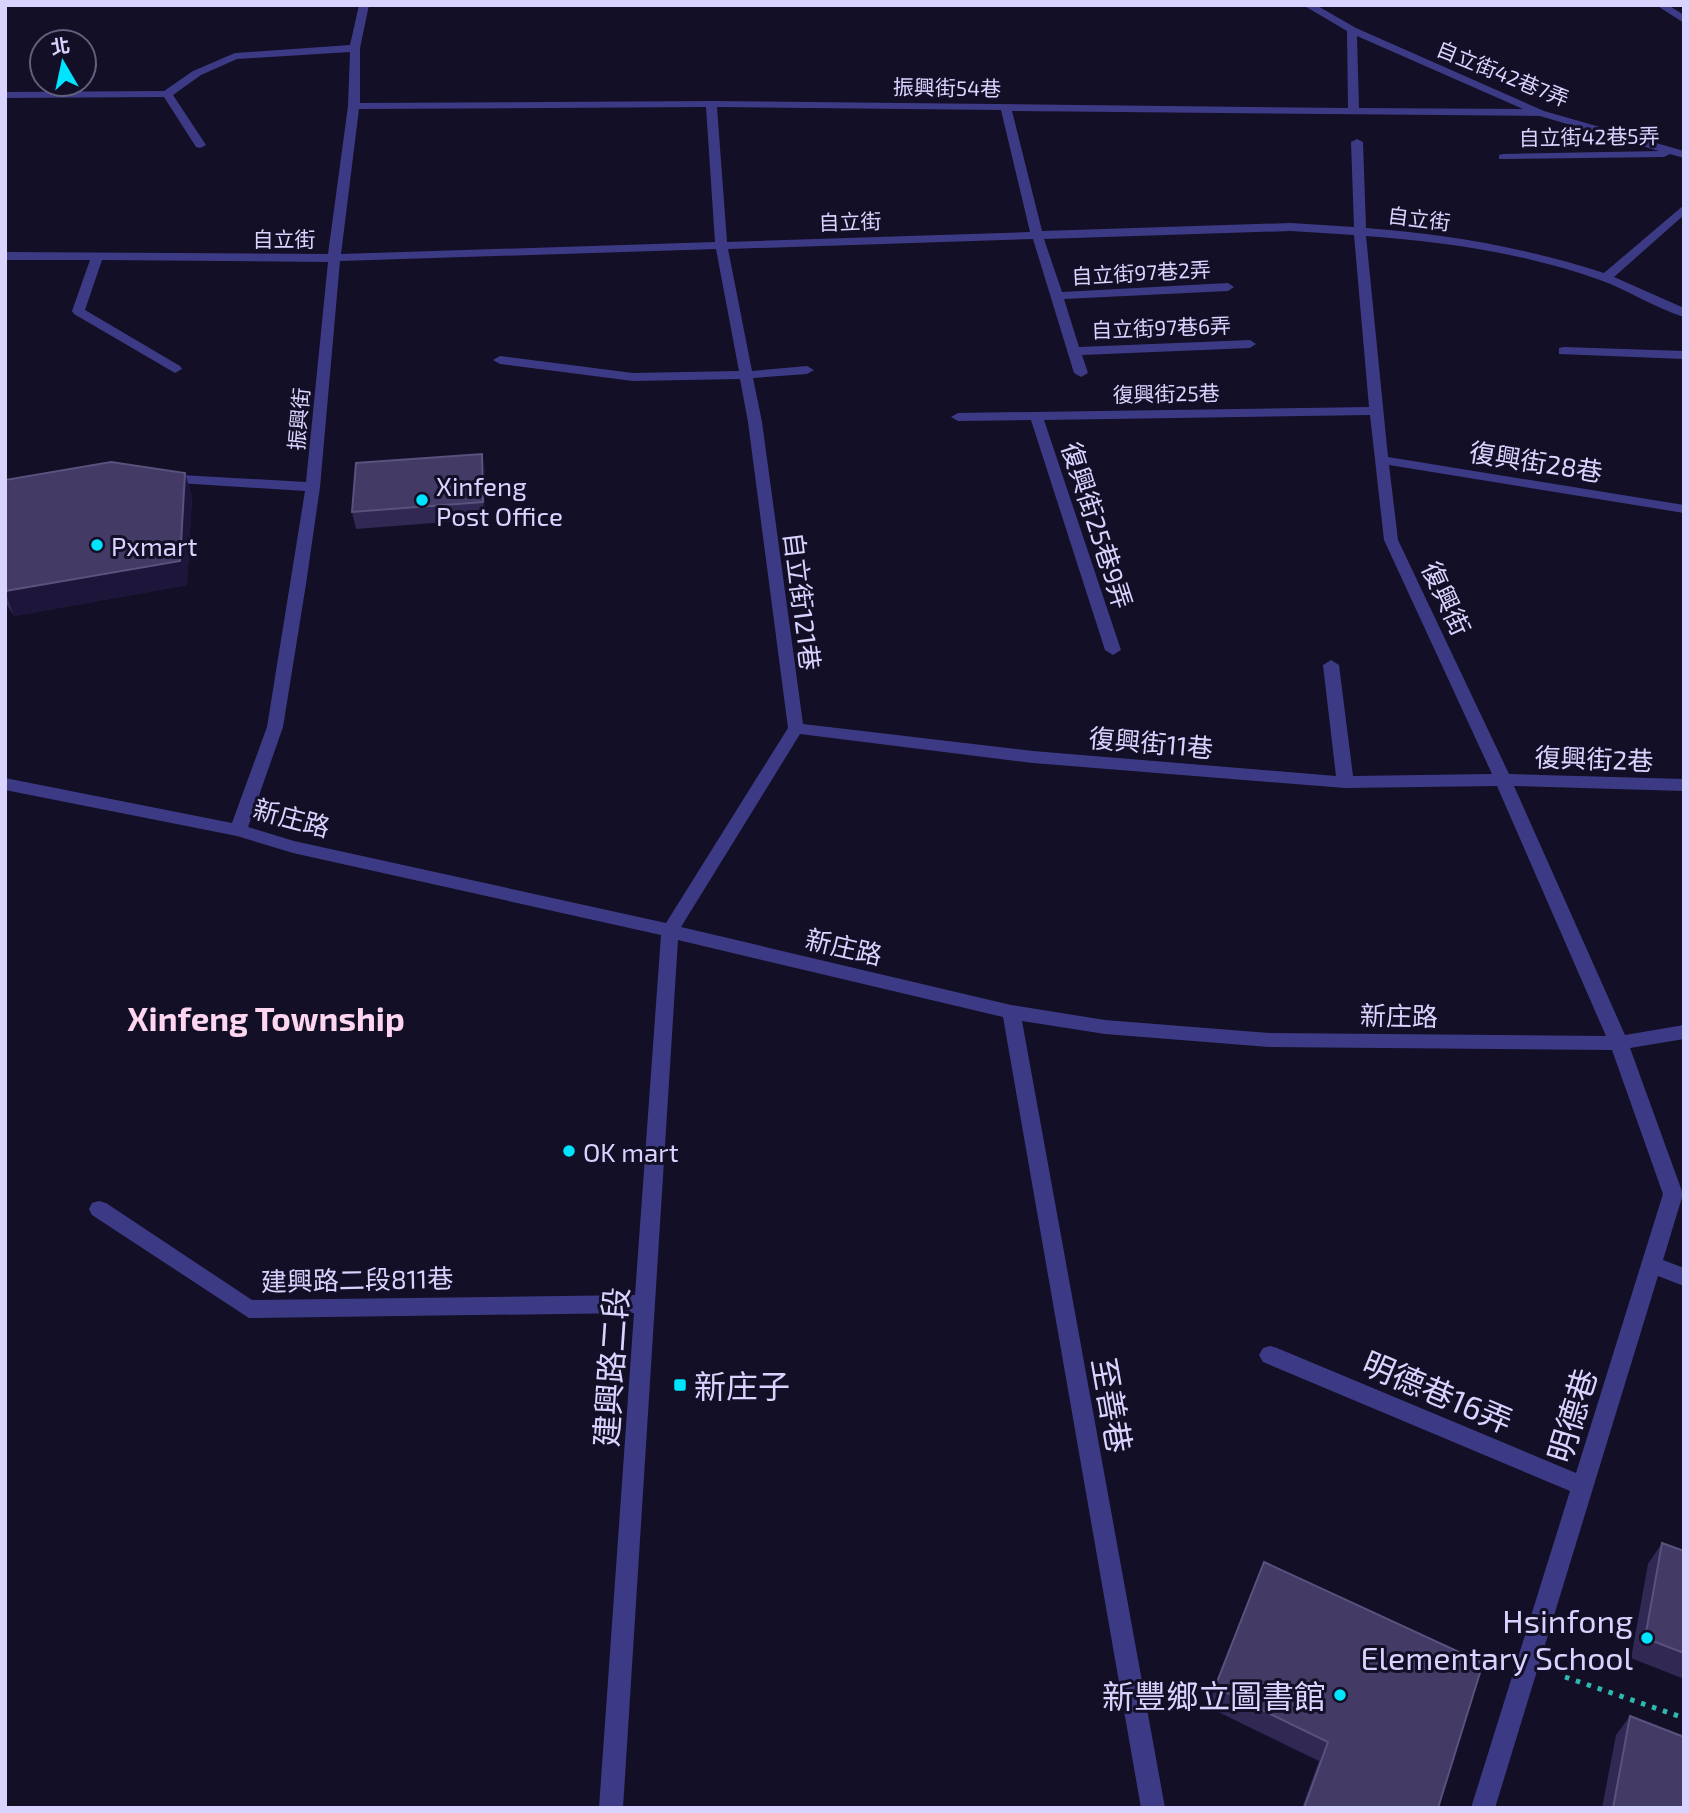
<svg xmlns="http://www.w3.org/2000/svg" width="1689" height="1813" viewBox="0 0 1689 1813" font-family="'Exo 2','Noto Sans TC',sans-serif">
	<style>
		.lines { fill: none; stroke-linecap: round; stroke-linejoin: round }
		.path { stroke: #2fb8b0; stroke-width: 5; stroke-dasharray: 4.5 7; stroke-linecap: butt }
		.minor { fill: #3d3a85; fill-rule: evenodd }
		.wall { fill: #312854 }
		.shaded-wall { fill: #1d163a }
		.building { fill: #433a66; stroke: #5a527e; stroke-width: 2 }
		.poi-dot { fill: #00e5ff; stroke: #130f26; stroke-width: 2.5 }
		.labels { text-anchor: middle; dominant-baseline: central; stroke-width: 6; stroke-linejoin: round; paint-order: stroke }
		.far-street-label { font-size: 21px; fill: #d9d4ff; stroke: #130f26 }
		.street-label { font-size: 26px; fill: #d9d4ff; stroke: #130f26 }
		.poi-label { font-size: 26px; fill: #d9d4ff; stroke: #130f26; text-anchor: start }
		.near-street-label { font-size: 32px; fill: #d9d4ff; stroke: #130f26 }
		.near-poi-label { font-size: 32px; fill: #d9d4ff; stroke: #130f26; text-anchor: end }
		.district-label { font-size: 33px; font-weight: bold; fill: #ffd6f0; stroke: #130f26 }
	</style>
	<rect width="100%" height="100%" fill="#130f26"/>
	<g class="lines">
		<polyline class="path" points="1565,1677 1684,1718"/>
		<g class="minor">
			<path d="M359 5H369L360 48V103L711 101 1348 108 1347 31 1303 5H1316L1356 28 1544 111 1684 151V158L1670 154 1664 157 1499 159V155L1503 154 1659 151 1540 116 1012 111 1042 231 1291 223 1354 227 1351 142 1357 139 1363 142 1366 228C1447 234 1527 248 1604 273L1684 205V215L1614 277 1684 308V317C1655 308 1628 290 1600 280 1524 253 1446 242 1366 236L1388 457 1684 505V513L1389 465 1398 540 1509 774 1684 779V791L1514 786 1625 1035 1684 1025V1039L1630 1048 1683 1194 1663 1260 1684 1268V1286L1658 1276 1495 1808H1471L1570 1491 1263 1362 1259 1355 1263 1348 1270 1346 1277 1348 1576 1473 1663 1194 1612 1050 1269 1047 1105 1034 1022 1021 1165 1808H1141L1003 1017 678 940 623 1808H599L634 1313 249 1318 92 1215 89 1209 92 1203 99 1201 106 1203 252 1300 635 1295 661 935 293 853 237 836 5 790V778L232 823 267 727 305 491 163 482 156 478 163 474 306 482 328 262 102 260 85 310 180 366 182 369 175 373 74 314 72 311 90 260H5V252L328 254 348 106 350 52 237 59 201 75 173 95 206 145 200 148 196 147 164 97 5 98V92L164 91 193 71 235 53 350 45ZM1357 36 1523 109 1359 108ZM706 107 715 242 341 254 359 109ZM717 107 1001 110 1030 232 727 242ZM1291 231 1354 235 1369 407 958 413 951 417 958 421 1031 420 1105 650 1113 655 1121 650 1044 420 1370 415 1384 540 1492 774 1353 776 1339 665 1331 660 1323 665 1336 776 1033 751 803 724 762 422 753 378 807 374 814 370 807 366 752 371 728 249 1033 239 1074 373 1081 377 1088 373 1082 355 1250 348 1256 344 1250 340 1079 347 1064 299 1228 291 1234 287 1228 283 1062 292 1044 239ZM716 249 739 371 633 373 500 356 493 360 500 364 633 381 740 379 748 422 788 728 666 923 294 841 248 827 283 727 306 584 320 487 340 261ZM800 734 1033 763 1345 788 1497 786 1606 1036 1269 1033 1105 1020 1011 1005 681 927Z"/>
			<polygon points="1656,5 1668,5 1684,15 1684,23"/>
			<polygon points="1564,347 1684,351 1684,359 1559,354 1559,348"/>
		</g>
	</g>
	<g class="wall">
		<polygon points="482,454 485,470 485,519 356,529 352,512"/>
		<polygon points="185,473 192,497 187,585 14,616 5,602 5,480"/>
		<polygon points="1662,1543 1684,1551 1684,1679 1631,1658 1648,1564"/>
		<polygon points="1264,1562 1438,1808 1302,1808 1319,1761 1208,1707 1215,1687"/>
		<polygon points="1630,1716 1684,1808 1602,1808 1616,1735"/>
	</g>
	<g class="shaded-wall">
		<polygon points="482,454 485,470 485,519 483,502"/>
		<polygon points="185,473 192,497 187,585 14,616 5,591"/>
	</g>
	<g class="building">
		<polygon points="482,454 483,502 352,512 356,463"/>
		<polygon points="111,462 185,473 180,561 5,591 5,480"/>
		<polygon points="1662,1543 1684,1551 1684,1653 1645,1638"/>
		<polygon points="1264,1562 1483,1663 1438,1808 1304,1808 1328,1742 1215,1687"/>
		<polygon points="1630,1716 1684,1737 1684,1808 1613,1808"/>
	</g>
	<g class="poi-dot">
		<circle cx="422" cy="500" r="7"/>
		<circle cx="97" cy="545" r="7"/>
		<circle cx="569" cy="1151" r="7"/>
		<rect x="673" y="1378" width="14" height="14" rx="3.5"/>
		<circle cx="1647" cy="1638" r="7"/>
		<circle cx="1340" cy="1695" r="7"/>
	</g>
	<g class="labels">
		<g class="far-street-label">
			<text transform="translate(1503 73) rotate(22)">自立街42巷7弄</text>
			<text transform="translate(947 87) rotate(1)">振興街54巷</text>
			<text transform="translate(1589 136) rotate(-1)">自立街42巷5弄</text>
			<text transform="translate(1419 218) rotate(7)">自立街</text>
			<text transform="translate(850 221) rotate(-2)">自立街</text>
			<text x="284" y="238">自立街</text>
			<text transform="translate(1141 272) rotate(-3)">自立街97巷2弄</text>
			<text transform="translate(1161 327) rotate(-2)">自立街97巷6弄</text>
			<text transform="translate(1166 393) rotate(-1)">復興街25巷</text>
			<text transform="translate(298 419) rotate(-85)">振興街</text>
		</g>
		<g class="street-label">
			<text transform="translate(1536 461) rotate(9)">復興街28巷</text>
			<text transform="translate(1098 525) rotate(72)">復興街25巷9弄</text>
			<text transform="translate(1447 598) rotate(65)">復興街</text>
			<text transform="translate(803 601) rotate(83)">自立街121巷</text>
			<text transform="translate(1151 742) rotate(5)">復興街11巷</text>
			<text transform="translate(1594 758) rotate(2)">復興街2巷</text>
			<text transform="translate(292 817) rotate(15)">新庄路</text>
			<text transform="translate(844 946) rotate(13)">新庄路</text>
			<text transform="translate(1399 1015) rotate(1)">新庄路</text>
			<text transform="translate(357 1279) rotate(-1)">建興路二段811巷</text>
		</g>
		<g class="poi-label">
			<text x="436" y="485">Xinfeng<tspan x="436" dy="30">Post Office</tspan></text>
			<text x="111" y="545">Pxmart</text>
			<text x="583" y="1151">OK mart</text>
		</g>
		<g class="near-street-label">
			<text transform="translate(610 1367) rotate(-86)">建興路二段</text>
			<text transform="translate(1438 1391) rotate(23)">明德巷16弄</text>
			<text transform="translate(1113 1405) rotate(80)">至善巷</text>
			<text transform="translate(1571 1415) rotate(-73)">明德巷</text>
		</g>
		<g class="near-poi-label">
			<text x="694" y="1385" text-anchor="start">新庄子</text>
			<text x="1633" y="1620">Hsinfong<tspan x="1633" dy="37">Elementary School</tspan></text>
			<text x="1326" y="1695">新豐鄉立圖書館</text>
		</g>
		<g class="district-label">
			<text x="266" y="1018">Xinfeng Township</text>
		</g>
	</g>
	<rect width="1689" height="1813" fill="none" stroke="#d9d4ff" stroke-width="14"/>
	<g transform="translate(63 63) rotate(351)"><circle r="33" fill="#130f26" stroke="#625e7d" stroke-width="2"/>
	<path d="M0-5L12 26L0 18L-12 26Z" fill="#00e5ff"/>
	<text y="-10" font-size="19" font-weight="bold" text-anchor="middle" fill="#d9d4ff">北</text>
	</g>
</svg>
